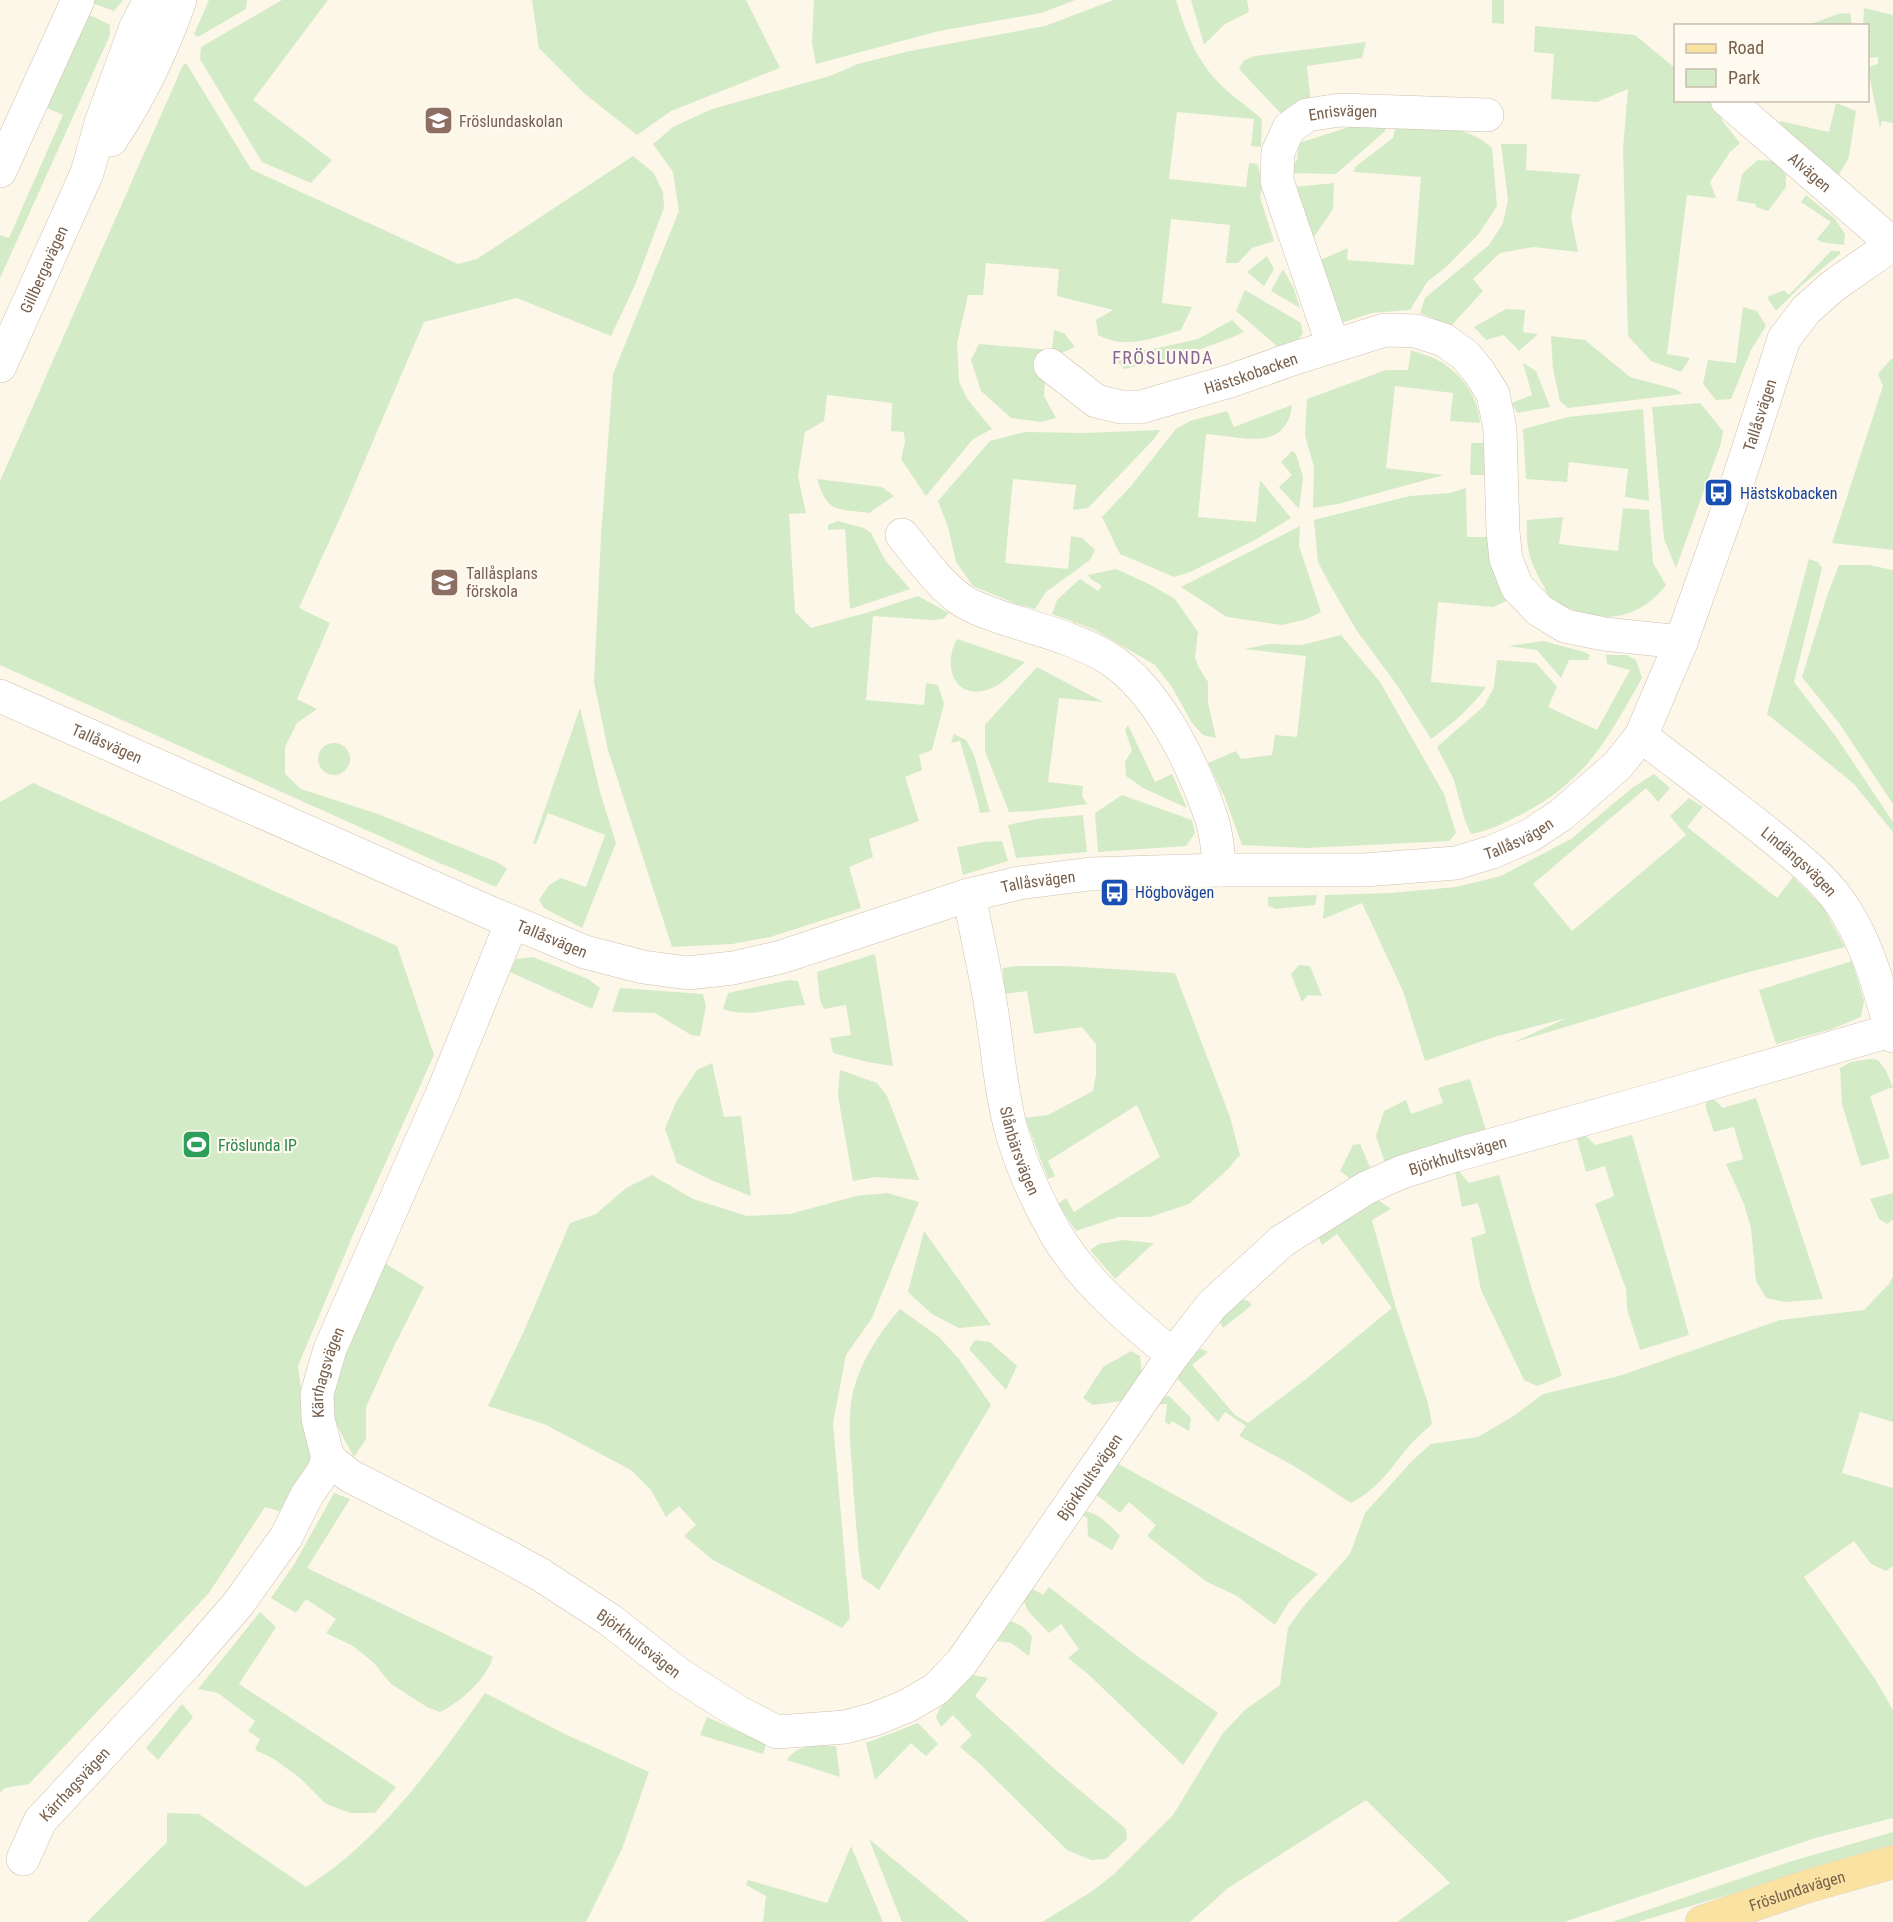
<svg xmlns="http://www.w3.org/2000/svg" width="1893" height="1922" viewBox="0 0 1893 1922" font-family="'Roboto Condensed',sans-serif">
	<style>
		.green { fill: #d3ebc7 }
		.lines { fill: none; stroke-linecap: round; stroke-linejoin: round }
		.minor-casing { stroke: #cfc0ae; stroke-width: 34 }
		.major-casing { stroke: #d9d2cd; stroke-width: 34 }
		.minor { stroke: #fff; stroke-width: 33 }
		.major { stroke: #fae2a3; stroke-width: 33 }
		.labels { text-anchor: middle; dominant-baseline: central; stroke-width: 4.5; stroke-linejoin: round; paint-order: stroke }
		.street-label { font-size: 16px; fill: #78604c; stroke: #fffaf0 }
		.education-label { font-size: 16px; fill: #785e54; stroke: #fffaf0; text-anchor: start }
		.transit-label { font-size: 16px; fill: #164399; stroke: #fffaf0; text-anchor: start }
		.leisure-label { font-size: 16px; fill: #27864d; stroke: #fffaf0; text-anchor: start }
		.neighbourhood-label { font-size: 18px; letter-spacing: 1.5px; fill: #886593; stroke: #fffaf0 }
	</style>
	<rect width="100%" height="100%" fill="#fdf7ea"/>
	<g class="green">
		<polygon points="93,0 123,0 114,11 92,3"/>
		<polygon points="209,0 247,0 246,9 198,37 194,34"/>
		<polygon points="282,0 328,0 253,100 332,160 311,183 262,162 200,59 201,47"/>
		<polygon points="532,0 746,0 780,68 671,111 637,135 585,94 539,48"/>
		<polygon points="814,0 1075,0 1041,13 939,31 816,64 812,43"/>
		<path d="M1114 0H1176C1185 30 1196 60 1219 83 1232 96 1248 107 1262 119L1261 147 1251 146 1254 119 1177 112 1169 179 1246 187 1249 163 1257 164 1263 183 1260 197 1274 241 1252 248 1238 263H1226L1230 225 1171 219 1162 303 1192 307 1181 330C1153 338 1126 350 1098 335L1096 320 1113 310 1057 296 1059 269 986 263 983 295H968L957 344 959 382 968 400 992 429 973 439 926 496 901 459 905 442 904 432 891 431 892 403 827 395 824 421 805 432 798 476 806 513 789 514 795 612 811 628 869 612 918 596 949 613 943 619 932 620 873 616 866 700 924 705 926 683 938 685 944 704 932 750 919 755 922 770 905 777 919 821 869 839 873 857 849 867 861 908 770 937 732 944 672 947 608 750 594 682 601 536 613 374 679 211 673 172 653 144 673 127 712 109 830 76 858 64 910 51 1045 26Z"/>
		<polygon points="1191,0 1247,0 1249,12 1225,24 1204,45"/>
		<polygon points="1492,0 1504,0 1504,24 1492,23"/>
		<polygon points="1864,8 1893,15 1893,123 1882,121 1880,128 1868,69 1868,67 1878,64 1878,57 1868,58 1868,26 1863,25"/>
		<polygon points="1850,13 1852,25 1808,25 1838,14"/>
		<polygon points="88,14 110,25 110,35 0,278 0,235 9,238 63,115 45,107"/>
		<polygon points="1535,26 1635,35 1675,68 1676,100 1712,101 1724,123 1740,143 1730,152 1710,182 1716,198 1687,195 1667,354 1690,358 1681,372 1651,361 1628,336 1623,149 1628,89 1597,102 1551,99 1554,54 1534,52"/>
		<polygon points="1366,42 1362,58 1307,66 1311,105 1287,120 1239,69 1244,60 1255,56"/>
		<polygon points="186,63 251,169 458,264 477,259 633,156 653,172 663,192 664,208 635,285 611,336 517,298 424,322 344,509 299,608 330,623 297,699 317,709 297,723 285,747 285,774 301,789 378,814 497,862 507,869 496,887 435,861 0,665 0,481 183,65"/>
		<polygon points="1836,103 1856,111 1849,157 1836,180 1779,133 1780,121 1829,132"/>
		<path d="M1397 121C1430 125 1466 124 1492 148L1497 206 1478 235 1446 267 1427 282 1410 310 1372 313 1341 323 1316 262 1348 248 1347 260 1414 265 1421 177 1354 172 1355 167 1393 138Z"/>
		<polygon points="1387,122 1385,131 1336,174 1288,173 1297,160 1299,143 1352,126"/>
		<polygon points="1501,144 1527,144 1526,170 1580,174 1571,217 1578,252 1533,247 1500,253 1473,279 1483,291 1451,326 1420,313 1425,298 1489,245 1503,223 1508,200"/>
		<polygon points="1758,160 1774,161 1786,175 1786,187 1768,211 1756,207 1756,204 1737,201 1742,174"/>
		<polygon points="1334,183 1333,209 1314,237 1294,187"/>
		<polygon points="1806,195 1835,219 1845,234 1844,245 1821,242 1817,239 1831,222 1801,202"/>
		<polygon points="1831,251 1840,251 1840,254 1802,285 1776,311 1767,297 1784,290 1789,295"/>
		<polygon points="1267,256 1274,269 1264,286 1247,272"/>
		<polygon points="1283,269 1294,289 1300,308 1271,291"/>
		<polygon points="1245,290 1301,323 1303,333 1297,341 1278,347 1236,311"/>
		<polygon points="1743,307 1757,311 1766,326 1751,350 1731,399 1716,400 1703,384 1708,360 1736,363"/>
		<polygon points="1506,309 1525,310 1523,332 1538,334 1519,351 1504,335 1486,340 1474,327"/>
		<path d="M1232 320 1244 332C1205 350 1166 360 1124 369L1111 354 1158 348 1198 339Z"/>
		<polygon points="1054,330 1064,333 1075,347 1057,355 1045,372 1044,396 1056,418 1041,422 1011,418 981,391 971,360 979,344 1052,350"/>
		<polygon points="1551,336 1585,340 1630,377 1675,389 1683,394 1568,408 1560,401 1553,369"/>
		<path d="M1411 350C1421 354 1434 357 1443 363 1463 377 1479 398 1480 423L1450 421 1453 393 1395 386 1386 468 1444 475 1338 504 1313 508 1314 467 1305 435 1307 399 1386 370H1408Z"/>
		<polygon points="1891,359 1893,359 1893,550 1832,543 1883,386 1878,374"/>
		<polygon points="1523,363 1536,371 1550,407 1517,413 1512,403 1532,395"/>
		<polygon points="1700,403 1723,431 1721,443 1676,568 1664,539 1652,407"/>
		<path d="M1292 405C1286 454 1240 436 1206 434L1198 517 1256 522 1260 480 1291 518 1255 540 1190 572 1174 577 1120 554 1102 517 1131 486 1176 429 1190 421 1227 411 1234 427Z"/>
		<polygon points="1643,409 1649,501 1625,497 1628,469 1569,462 1567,482 1526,479 1523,429 1568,417"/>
		<polygon points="1160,430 1154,439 1088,508 1073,510 1076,485 1013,479 1005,563 1068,569 1071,536 1082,538 1095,550 1090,560 1046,592 1035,609 1016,604 973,586 956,562 948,527 938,501 990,441 1025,432 1085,433"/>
		<polygon points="1471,443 1489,443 1488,475 1470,475"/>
		<polygon points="1292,451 1296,454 1303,477 1299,509 1279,487 1292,475 1281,462"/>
		<path d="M817 479 882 487 894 496 869 513C836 508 828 514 817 479Z"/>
		<path d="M1466 488 1467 537H1487L1490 560 1506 601 1493 607 1438 602 1431 682 1486 687C1471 708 1452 724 1431 739L1397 685 1357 631 1330 585 1318 562 1314 520 1410 496 1450 493Z"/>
		<path d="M1623 508 1649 510 1653 563 1666 585C1642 617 1606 625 1571 609 1566 607 1558 605 1554 602 1549 599 1546 591 1544 586 1529 561 1526 549 1527 520L1563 517 1559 544 1618 551Z"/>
		<polygon points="838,521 864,528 871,533 885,560 910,589 850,609 845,529 828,530 828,525"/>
		<polygon points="1300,526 1299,546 1321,612 1307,619 1282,625 1227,617 1181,587"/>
		<polygon points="1809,559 1818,562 1822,568 1794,682 1837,738 1893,822 1893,832 1853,783 1767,714"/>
		<polygon points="1839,565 1869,565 1893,570 1893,804 1839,723 1802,677 1827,596"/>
		<polygon points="1116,569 1147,583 1175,599 1198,632 1195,657 1198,666 1208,682 1208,703 1216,738 1203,735 1192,723 1172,687 1155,665 1093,629 1052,614 1057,600 1080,579 1098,591 1102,586 1091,579 1088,575"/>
		<polygon points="1341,635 1380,682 1444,794 1456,833 1449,841 1306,848 1242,845 1225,798 1208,763 1236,751 1241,759 1272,755 1275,735 1297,737 1306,656 1244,649 1269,644 1302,645"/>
		<path d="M957 639 1025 662C1013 672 1002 685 987 690 952 700 943 663 957 639Z"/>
		<polygon points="1543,641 1584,652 1590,655 1588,660 1569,660 1561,678 1537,650 1508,646"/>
		<path d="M1606 655H1626L1636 660 1642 678C1607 740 1585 783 1518 816 1502 824 1488 831 1471 834L1465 821 1454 780 1437 747 1484 706 1494 687 1497 660 1536 663 1557 687 1548 707 1597 730 1630 670 1607 664Z"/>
		<polygon points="1037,667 1103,702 1059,698 1048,782 1083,786 1082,796 1087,804 1034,811 1009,812 985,751 985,725"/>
		<polygon points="580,708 600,792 616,843 582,928 544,908 539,900 549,885 561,878 586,887 605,835 548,813 536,844 533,843"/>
		<polygon points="1128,725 1155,782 1172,774 1187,808 1143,788 1126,776 1125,762 1132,750 1125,730"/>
		<polygon points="954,734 966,740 974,755 990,812 980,813 977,799 960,741 951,743"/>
		<circle cx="334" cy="759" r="16"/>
		<polygon points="1654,774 1670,788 1658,802 1646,788 1533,884 1572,931 1686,835 1670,816 1689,798 1703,807 1687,827 1777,898 1793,877 1823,907 1845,947 1738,975 1512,1043 1567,1018 1494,1037 1425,1061 1403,991 1362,903 1323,919 1325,895 1391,893 1456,887 1501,876 1571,839 1632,788"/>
		<polygon points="33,783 397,946 434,1055 353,1235 298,1366 311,1465 285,1513 265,1507 209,1593 29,1784 5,1788 0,1793 0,802"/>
		<polygon points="1122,795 1192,820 1195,833 1186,846 1098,852 1095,813"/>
		<polygon points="1083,815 1087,852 1016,858 1008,825 1036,819"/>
		<polygon points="1002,841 1008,861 963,875 957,847 984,842"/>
		<polygon points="1317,895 1315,905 1276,909 1268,906 1268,897"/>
		<polygon points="875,954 893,1066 867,1062 833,1053 830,1038 851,1035 846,1005 824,1009 820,1000 817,972"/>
		<polygon points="533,957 588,979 600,988 592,1009 510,972 516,959"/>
		<polygon points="1852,961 1864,1001 1861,1017 1832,1029 1776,1044 1759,990"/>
		<polygon points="1299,965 1310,966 1322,996 1308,995 1302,1002 1291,974"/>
		<polygon points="1017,966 1065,966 1175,973 1230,1117 1240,1155 1227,1170 1189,1204 1150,1217 1118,1217 1076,1231 1058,1204 1066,1198 1074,1212 1160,1157 1137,1105 1048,1161 1055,1176 1048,1179 1025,1118 1048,1115 1093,1091 1096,1075 1096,1044 1082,1027 1034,1034 1027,991 1004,994 1003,968"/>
		<path d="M789 980 798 981 805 1005C777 1006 751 1019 723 1009L728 993Z"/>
		<polygon points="620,988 703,994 706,1006 700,1036 691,1035 655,1013 612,1012"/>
		<polygon points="1870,1059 1878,1060 1886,1071 1893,1087 1870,1096 1890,1158 1861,1166 1842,1104 1840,1068 1851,1062"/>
		<polygon points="712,1063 724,1117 741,1116 751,1196 711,1180 677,1163 665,1129 676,1102 697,1070"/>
		<polygon points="840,1070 877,1083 887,1096 919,1180 876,1177 853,1181 838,1096"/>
		<polygon points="1470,1079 1486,1130 1385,1163 1376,1136 1384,1111 1406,1100 1411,1114 1443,1103 1438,1088"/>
		<polygon points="1706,1092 1723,1108 1756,1098 1823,1299 1785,1302 1766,1298 1756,1281 1751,1228 1744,1204 1726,1164 1743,1159 1734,1127 1714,1132 1706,1108"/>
		<polygon points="1579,1129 1595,1145 1632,1135 1689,1335 1640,1350 1627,1309 1626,1289 1595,1204 1614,1196 1605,1166 1586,1172 1577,1139"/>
		<polygon points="1360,1144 1370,1167 1368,1174 1352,1180 1340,1171 1353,1145"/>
		<polygon points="1454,1166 1469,1183 1499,1175 1533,1293 1562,1376 1537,1386 1524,1380 1481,1290 1471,1238 1486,1233 1478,1203 1462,1207"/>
		<polygon points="652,1175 693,1199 747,1216 790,1214 856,1196 887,1193 919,1202 872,1318 846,1355 833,1423 850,1618 842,1628 713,1560 684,1536 696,1525 679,1506 666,1517 651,1490 631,1470 544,1424 488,1406 524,1331 570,1223 596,1214 626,1188"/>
		<polygon points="1893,1193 1893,1220 1887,1224 1879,1219 1870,1199"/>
		<path d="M1374 1197 1391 1209 1372 1220 1396 1308 1428 1403 1432 1424C1425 1431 1417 1437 1411 1444 1391 1467 1380 1488 1351 1503L1294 1466 1239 1436 1246 1426 1225 1412 1218 1422 1174 1375 1194 1351 1202 1349 1208 1352 1192 1365 1235 1415 1248 1423 1306 1379 1392 1308 1337 1234 1322 1245 1319 1238 1327 1228Z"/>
		<polygon points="924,1231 991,1325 959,1328 932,1314 908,1292"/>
		<polygon points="1123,1240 1154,1243 1115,1279 1090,1250 1099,1244"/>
		<path d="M383 1262 424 1287 392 1350 366 1407V1439L354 1457C348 1445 340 1433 335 1420 320 1379 366 1301 383 1262Z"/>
		<polygon points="1893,1276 1893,1422 1860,1412 1842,1473 1893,1488 1893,1566 1886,1571 1871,1564 1854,1541 1804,1577 1875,1679 1893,1710 1893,1818 1815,1838 1564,1922 1397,1922 1450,1883 1366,1800 1228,1888 1190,1922 1042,1922 1091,1892 1114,1874 1173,1815 1223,1733 1246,1709 1280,1685 1288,1628 1302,1608 1350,1554 1365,1513 1412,1461 1431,1444 1478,1437 1515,1415 1543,1394 1619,1376 1780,1320 1864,1310 1889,1284"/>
		<polygon points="1240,1299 1248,1301 1252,1305 1223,1328 1218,1319"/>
		<path d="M900 1309 939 1337 959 1359 991 1405 879 1590 862 1578C857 1541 854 1504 852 1467 850 1445 848 1419 852 1397 859 1364 878 1334 900 1309Z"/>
		<polygon points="975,1340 990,1342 1017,1366 1006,1390 969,1349"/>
		<polygon points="1131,1351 1140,1356 1142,1376 1122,1401 1093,1405 1083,1398 1103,1367"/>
		<polygon points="1169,1396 1191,1418 1189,1431 1172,1421 1169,1425 1165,1422 1167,1404 1149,1405 1153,1399"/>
		<polygon points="1115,1462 1318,1574 1289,1602 1275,1625 1237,1596 1207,1582 1147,1536 1156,1525 1129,1502 1120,1513 1094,1493"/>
		<path d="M334 1493 350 1499 307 1568 493 1657C486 1679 461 1702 440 1712L427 1707 391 1684 374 1663 353 1646 326 1633 336 1619 306 1599 296 1613 271 1598 295 1563Z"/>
		<path d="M1083 1511C1099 1513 1109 1524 1120 1536L1112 1550 1088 1536 1087 1517 1075 1515Z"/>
		<polygon points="1030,1587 1043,1595 1049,1587 1133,1653 1218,1713 1183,1765 1089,1675 1068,1658 1079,1649 1061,1624 1049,1633 1028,1611 1023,1599"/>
		<polygon points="260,1612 276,1627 239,1684 396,1787 375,1813 350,1813 326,1804 300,1778 274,1759 255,1750 260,1739 248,1731 255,1721 218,1693 198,1689"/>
		<path d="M1003 1620C1016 1622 1024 1625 1032 1637L1029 1656 1011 1643 991 1640Z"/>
		<polygon points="973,1675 988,1678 975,1696 1058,1772 1126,1829 1127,1839 1106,1859 1091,1860 1067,1850 980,1764 960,1747 972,1735 953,1715 941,1727 936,1717 940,1708"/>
		<path d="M485 1693 567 1735 649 1772 622 1849 586 1922H87L167 1842V1813L199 1814 306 1887C380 1841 435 1764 485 1693Z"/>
		<polygon points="182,1704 193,1717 158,1760 146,1748"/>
		<polygon points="707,1717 766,1744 763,1754 700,1735"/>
		<polygon points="918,1723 938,1744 926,1756 911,1743 875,1780 866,1743"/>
		<path d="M836 1746 840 1777 787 1760C798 1743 818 1746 836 1746Z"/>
		<polygon points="1893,1832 1893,1845 1638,1922 1612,1922 1792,1861"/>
		<polygon points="869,1839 969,1922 902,1922"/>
		<polygon points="851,1846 883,1922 763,1922 766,1896 746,1885 748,1880 827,1903"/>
	</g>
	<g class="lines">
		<defs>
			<g id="minor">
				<path id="s1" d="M1727 100 1893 244"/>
				<path d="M111 140C140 97 163 48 180 0"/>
				<polyline points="0,171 78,0"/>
				<path id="s2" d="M1333 346 1277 181 1278 152 1289 128 1307 115 1340 110 1487 115"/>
				<path id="s3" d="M1050 365 1096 401 1121 407H1141L1230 381 1295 358 1385 330 1416 331 1444 340 1465 355 1479 372 1493 394 1500 429 1503 532 1506 559 1517 587 1539 610 1565 626 1604 634 1681 642"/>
				<path id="s4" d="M0 366 87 173 101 123 136 27 150 0"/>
				<path d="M902 535C920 557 937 582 960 599 973 608 991 614 1006 619 1040 630 1077 639 1108 658 1158 689 1194 766 1212 820 1217 835 1218 854 1220 870"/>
				<path id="s5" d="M0 696 493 914 585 952 643 967 688 973 733 968 781 957 969 895 1019 883 1090 874 1220 870H1364L1456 863 1492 852 1529 836 1561 815 1618 765 1641 736 1681 642 1737 484 1784 339 1806 310 1833 286 1893 244"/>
				<path id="s6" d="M1641 736C1684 769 1728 801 1771 836 1799 859 1828 881 1847 913 1870 950 1881 995 1893 1036"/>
				<path id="s7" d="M969 895C975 926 982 958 988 989 997 1037 999 1086 1012 1133 1022 1167 1038 1203 1056 1234 1084 1282 1130 1320 1173 1355"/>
				<path id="s8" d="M328 1458 350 1476 501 1553 541 1575 610 1620 680 1675 740 1713 777 1732 845 1727 875 1719 907 1706 936 1689 962 1662 1173 1355 1212 1305 1282 1241 1366 1188 1402 1172 1456 1155 1656 1099 1893 1030"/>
				<path id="s9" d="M23 1859 40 1821 186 1664 238 1604 286 1537 307 1495 323 1472 328 1458 318 1419 317 1394 330 1349 443 1092 512 922"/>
			</g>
			<g id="major">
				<path id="s10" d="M1702 1922 1808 1886 1893 1862"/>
			</g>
		</defs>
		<use href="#minor" class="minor-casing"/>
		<use href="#major" class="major-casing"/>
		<use href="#minor" class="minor"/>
		<use href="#major" class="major"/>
	</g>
	<defs>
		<symbol id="school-square" viewBox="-11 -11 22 22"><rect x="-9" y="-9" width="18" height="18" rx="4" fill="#8d6e63" stroke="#fffaf0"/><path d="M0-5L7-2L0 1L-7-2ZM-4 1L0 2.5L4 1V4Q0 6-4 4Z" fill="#fff"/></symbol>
		<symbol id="bus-square" viewBox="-11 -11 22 22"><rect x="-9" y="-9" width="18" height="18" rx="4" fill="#1a4fb4" stroke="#fffaf0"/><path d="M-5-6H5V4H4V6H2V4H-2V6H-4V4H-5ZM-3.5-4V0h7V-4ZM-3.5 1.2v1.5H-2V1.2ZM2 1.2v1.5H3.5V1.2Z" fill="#fff"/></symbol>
		<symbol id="stadium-square" viewBox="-11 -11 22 22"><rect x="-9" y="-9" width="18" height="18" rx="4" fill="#2e9e5b" stroke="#fffaf0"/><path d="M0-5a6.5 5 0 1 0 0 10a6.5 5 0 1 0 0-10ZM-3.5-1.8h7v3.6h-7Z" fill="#fff"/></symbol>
	</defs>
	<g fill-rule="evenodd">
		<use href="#school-square" x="422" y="104" width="33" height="33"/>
		<use href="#bus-square" x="1702" y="476" width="33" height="33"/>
		<use href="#school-square" x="428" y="566" width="33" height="33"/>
		<use href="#bus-square" x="1098" y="876" width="33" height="33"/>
		<use href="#stadium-square" x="180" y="1128" width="33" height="33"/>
	</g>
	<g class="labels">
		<g class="street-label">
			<text stroke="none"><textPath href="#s2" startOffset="288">Enrisvägen</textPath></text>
			<text stroke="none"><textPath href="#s1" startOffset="110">Alvägen</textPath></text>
			<text stroke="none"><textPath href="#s4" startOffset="106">Gillbergavägen</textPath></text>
			<text stroke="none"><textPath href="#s3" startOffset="219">Hästskobacken</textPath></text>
			<text stroke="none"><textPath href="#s5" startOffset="2097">Tallåsvägen</textPath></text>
			<text stroke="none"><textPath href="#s5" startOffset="117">Tallåsvägen</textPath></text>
			<text stroke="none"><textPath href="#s5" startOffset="1593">Tallåsvägen</textPath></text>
			<text stroke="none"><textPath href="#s6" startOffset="202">Lindängsvägen</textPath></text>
			<text stroke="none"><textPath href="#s5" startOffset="1107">Tallåsvägen</textPath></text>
			<text stroke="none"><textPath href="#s5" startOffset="603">Tallåsvägen</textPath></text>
			<text stroke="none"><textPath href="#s7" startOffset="261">Slånbärsvägen</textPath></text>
			<text stroke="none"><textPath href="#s8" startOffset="1460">Björkhultsvägen</textPath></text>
			<text stroke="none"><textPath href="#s9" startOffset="596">Kärrhagsvägen</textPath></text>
			<text stroke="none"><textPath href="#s8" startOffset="957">Björkhultsvägen</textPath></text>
			<text stroke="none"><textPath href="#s8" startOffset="363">Björkhultsvägen</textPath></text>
			<text stroke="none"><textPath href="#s9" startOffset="92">Kärrhagsvägen</textPath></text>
			<text stroke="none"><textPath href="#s10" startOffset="100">Fröslundavägen</textPath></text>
		</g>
		<g class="education-label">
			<text x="459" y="121">Fröslundaskolan</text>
			<text x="466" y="573">Tallåsplans<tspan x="466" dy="18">förskola</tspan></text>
		</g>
		<g class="transit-label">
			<text x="1740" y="493">Hästskobacken</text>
			<text x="1135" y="892">Högbovägen</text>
		</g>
		<g class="leisure-label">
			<text x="218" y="1145">Fröslunda IP</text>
		</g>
		<g class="neighbourhood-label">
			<text x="1163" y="357">FRÖSLUNDA</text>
		</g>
	</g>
	<rect x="1674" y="24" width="195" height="78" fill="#fffaf0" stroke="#c9bcae" stroke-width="1.5"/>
	<rect x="1686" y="44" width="30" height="9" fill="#fae2a3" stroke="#c9bcae" stroke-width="1.5"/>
	<text x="1728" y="54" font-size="18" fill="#78604c">Road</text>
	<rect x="1686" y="69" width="30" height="18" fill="#d3ebc7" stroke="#c9bcae" stroke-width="1.5"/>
	<text x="1728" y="84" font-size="18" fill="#78604c">Park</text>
</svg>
